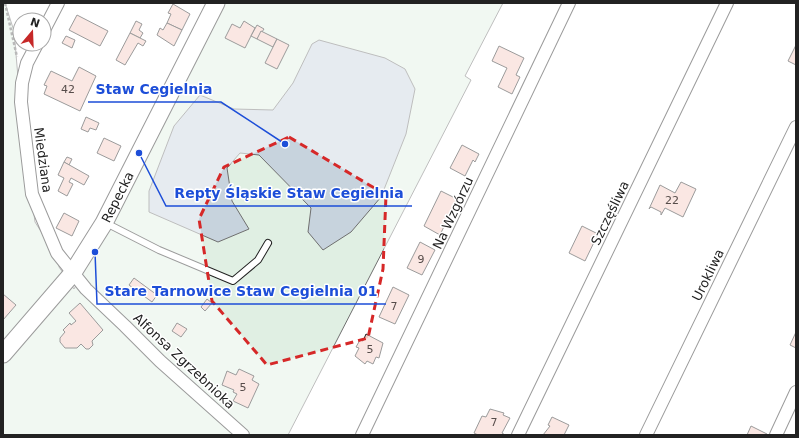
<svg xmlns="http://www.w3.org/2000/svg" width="799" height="438" viewBox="0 0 799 438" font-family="'DejaVu Sans',sans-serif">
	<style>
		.green { fill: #e0efe3; stroke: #6f6f6f }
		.water { fill: #c7d3dd; stroke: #6f6f6f }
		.building { fill: #f3c9c0; stroke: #222 }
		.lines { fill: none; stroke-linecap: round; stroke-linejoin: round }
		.lane-casing { stroke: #222; stroke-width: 8 }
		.street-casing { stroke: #222; stroke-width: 14 }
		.secondary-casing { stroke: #222; stroke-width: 19 }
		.path { stroke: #646464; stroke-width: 2.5; stroke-dasharray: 3 2; stroke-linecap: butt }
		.lane { stroke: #fff; stroke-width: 6 }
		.street { stroke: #fff; stroke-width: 12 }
		.secondary { stroke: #fff; stroke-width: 17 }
		.marked { fill: none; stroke: #d62828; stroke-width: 3; stroke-dasharray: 8 5; stroke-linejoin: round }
		.labels { text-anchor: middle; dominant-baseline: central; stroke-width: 3; stroke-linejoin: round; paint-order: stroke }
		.number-label { font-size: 11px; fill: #564c4a }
		.street-label { font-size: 13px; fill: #222; stroke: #fff }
		.leader { fill: none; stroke: #1d4ed8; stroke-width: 1.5 }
		.callout-dot { fill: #1d4ed8; stroke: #fff; stroke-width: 1.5 }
		.callout-label { font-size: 14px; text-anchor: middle; font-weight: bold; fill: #1d4ed8; stroke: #fff; stroke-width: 3; stroke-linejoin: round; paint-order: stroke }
	</style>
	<rect width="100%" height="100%" fill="#fff"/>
	<polygon class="green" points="3,3 5,3 14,31 22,124 35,222 59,260 59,267 74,289 223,3 503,3 465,76 471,80 288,435 3,435"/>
	<polygon class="water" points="319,40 385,58 405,69 415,89 406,134 381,197 351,232 323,250 308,232 311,208 259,155 240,153 227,168 232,201 249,229 218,242 149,212 149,191 174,126 200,95 234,109 273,110 293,83 312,44"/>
	<g class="building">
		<polygon points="173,4 190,14 182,30 167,23 171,14 168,13"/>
		<polygon points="77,15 108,31 100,46 69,30"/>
		<polygon points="136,21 142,24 139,30 143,33 140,38 130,33"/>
		<polygon points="244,21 255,28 245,48 225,38 232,24 240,28"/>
		<polygon points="167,23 182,30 174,46 157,35 160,28 163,30"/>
		<polygon points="257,25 264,29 257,39 251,36"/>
		<polygon points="261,31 277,39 273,47 257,39"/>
		<polygon points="130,33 146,41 143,46 138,43 125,65 116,60"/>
		<polygon points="66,36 75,40 72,48 62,43"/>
		<polygon points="277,39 289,45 277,69 265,63"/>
		<polygon points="796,45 796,65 788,61"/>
		<polygon points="499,46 524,58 516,75 520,77 512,94 498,87 507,68 492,61"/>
		<polygon points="79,67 96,76 80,111 44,94 47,86 44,85 51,71 72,81"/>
		<polygon points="86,117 99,123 96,130 90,128 88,132 81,129"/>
		<polygon points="104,138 121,146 114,161 97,153"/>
		<polygon points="462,145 479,154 475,162 473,160 465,176 450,168"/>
		<polygon points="67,157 72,159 69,165 64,162"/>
		<polygon points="64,162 89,176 84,185 71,178 69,182 73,184 67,196 58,191 64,178 58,175"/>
		<polygon points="681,182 696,189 683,217 665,208 661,215 661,212 651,207 649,209 660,185 675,193"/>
		<polygon points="441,191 457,199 440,235 424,226"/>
		<polygon points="64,213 79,221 72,236 56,228"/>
		<polygon points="582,226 598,234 585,261 569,253"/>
		<polygon points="420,242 435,250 422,275 407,268"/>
		<polygon points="134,278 157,295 152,302 129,285"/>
		<polygon points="393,287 409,295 395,324 379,317"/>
		<polygon points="3,294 16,305 3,320"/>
		<polygon points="207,299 212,303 205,311 201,307"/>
		<polygon points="80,303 103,330 92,341 93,345 89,349 86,349 81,344 77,348 65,348 60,342 60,338 65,332 63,330 70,323 71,325 76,321 69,313"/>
		<polygon points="177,323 187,329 181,337 172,331"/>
		<polygon points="796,332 796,348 790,345"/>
		<polygon points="366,334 383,343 379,358 376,357 373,364 367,361 365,364 355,356 359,348 356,347 360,340 363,341"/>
		<polygon points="239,369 254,376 252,380 259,384 248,408 233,401 237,394 233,392 234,390 222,385 227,371 236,375"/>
		<polygon points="490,409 504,413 503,415 510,418 502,433 505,435 478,435 474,433 482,416 486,417"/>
		<polygon points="552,417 569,425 564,435 543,435 550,426 548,425"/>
		<polygon points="751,426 767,434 767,435 747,435"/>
	</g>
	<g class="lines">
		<defs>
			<polyline id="lane" points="106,223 159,250 233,281 258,260 268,243"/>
			<g id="street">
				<polyline points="44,30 58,3"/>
				<polyline points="37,44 27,63 22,83 21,102 32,194 57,253 86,289 125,326 160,361 243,435"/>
				<polyline points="362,435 569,3"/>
				<polyline points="518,435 727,3"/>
				<polyline points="646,435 796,127"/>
				<polyline points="776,435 796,392"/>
			</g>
			<g id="secondary">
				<path id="s1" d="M3 354 72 274 104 223 216 3"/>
			</g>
		</defs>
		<use href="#lane" class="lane-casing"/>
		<use href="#street" class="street-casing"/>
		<use href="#secondary" class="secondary-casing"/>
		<polyline class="path" points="5,3 17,57"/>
		<use href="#lane" class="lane"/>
		<use href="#street" class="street"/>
		<use href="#secondary" class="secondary"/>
	</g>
	<path d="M0 0H799V438H0ZM289 137 386 195 383 269 368 338 267 365 212 301 199 219 224 167Z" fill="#fff" fill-opacity=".55" fill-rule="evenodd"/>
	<path class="marked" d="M289 137 386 195 383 269 368 338 267 365 212 301 199 219 224 167Z"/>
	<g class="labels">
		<g class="number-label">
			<text x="68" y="89">42</text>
			<text x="672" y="200">22</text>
			<text x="421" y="259">9</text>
			<text x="394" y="306">7</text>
			<text x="370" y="349">5</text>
			<text x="243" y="387">5</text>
			<text x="494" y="422">7</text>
		</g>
		<g class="street-label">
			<text transform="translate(43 160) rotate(82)">Miedziana</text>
			<text stroke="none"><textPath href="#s1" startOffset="195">Repecka</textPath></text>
			<text transform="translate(453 213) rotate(-65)">Na Wzgórzu</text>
			<text transform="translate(610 213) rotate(-64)">Szczęśliwa</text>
			<text transform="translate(708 275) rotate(-64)">Urokliwa</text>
			<text transform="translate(184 361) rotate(43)">Alfonsa Zgrzebnioka</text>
		</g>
	</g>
	<path class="leader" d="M285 144L221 102H88M139 153L166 206H412M95 252L97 304H386"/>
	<g class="callout-dot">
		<circle cx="285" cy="144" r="4"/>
		<circle cx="139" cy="153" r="4"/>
		<circle cx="95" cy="252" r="4"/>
	</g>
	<g class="callout-label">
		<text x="154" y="94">Staw Cegielnia</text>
		<text x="289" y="198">Repty Śląskie Staw Cegielnia</text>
		<text x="241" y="296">Stare Tarnowice Staw Cegielnia 01</text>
	</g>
	<rect width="799" height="438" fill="none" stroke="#222222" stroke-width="8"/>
	<g transform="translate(32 32) rotate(19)"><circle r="19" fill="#ffffff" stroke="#a7a7a7"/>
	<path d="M0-3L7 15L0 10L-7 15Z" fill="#c62828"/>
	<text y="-6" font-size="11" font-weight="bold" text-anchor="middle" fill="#222222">N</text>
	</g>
</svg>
